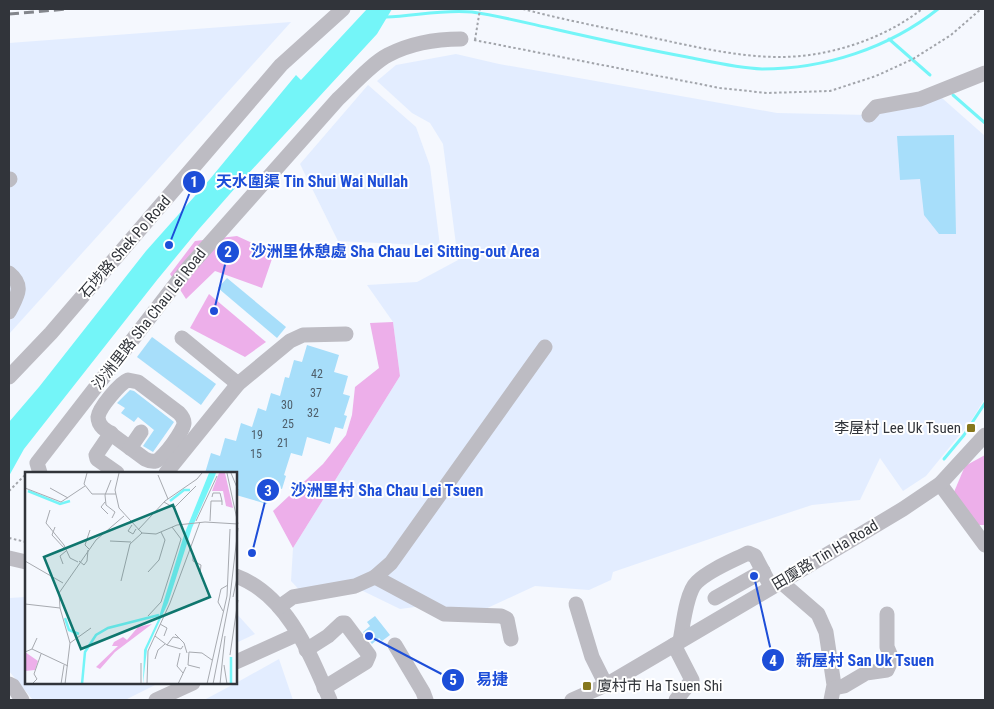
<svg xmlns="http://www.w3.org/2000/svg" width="994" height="709" viewBox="0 0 994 709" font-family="'Roboto Condensed','Noto Sans SC',sans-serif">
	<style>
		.built { fill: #e3edff }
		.green { fill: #edafea }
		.water { fill: #74f5f8 }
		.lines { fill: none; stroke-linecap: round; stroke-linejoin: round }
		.stream { stroke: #74f5f8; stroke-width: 3 }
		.building { fill: #a7defa }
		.path { stroke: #a2a5ab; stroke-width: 2; stroke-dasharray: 2.5 2.5; stroke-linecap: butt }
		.minor { stroke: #bdbcc3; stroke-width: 15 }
		.rail { stroke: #83868c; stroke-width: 3; stroke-dasharray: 10 5; stroke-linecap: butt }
		.poi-dot { fill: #87781d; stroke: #fff; stroke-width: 2 }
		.labels { text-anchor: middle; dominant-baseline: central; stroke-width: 4; stroke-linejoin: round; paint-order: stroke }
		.number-label { font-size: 12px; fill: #4e5e6a }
		.street-label { font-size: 15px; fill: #31343a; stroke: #fff }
		.poi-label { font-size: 15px; fill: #31343a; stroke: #fff; text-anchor: end }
		.inset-river { fill: none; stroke: #74f5f8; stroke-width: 2.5 }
		.inset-road { fill: none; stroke: #a7aab0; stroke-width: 1 }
		.view { fill: #0f766e; fill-opacity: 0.15; stroke: #0f766e; stroke-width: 2.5 }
		.inset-edge { fill: none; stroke: #31343a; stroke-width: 2.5 }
		.leader { fill: none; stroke: #1d4ed8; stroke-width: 2 }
		.callout-dot { fill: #1d4ed8; stroke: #fff; stroke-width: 2 }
		.mark-label { font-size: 15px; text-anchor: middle; font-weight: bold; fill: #fff }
		.callout-label { font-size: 16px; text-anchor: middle; font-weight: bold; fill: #1d4ed8; stroke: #fff; stroke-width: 4; stroke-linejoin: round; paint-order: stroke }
	</style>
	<rect width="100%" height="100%" fill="#f5f8fe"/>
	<g class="built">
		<polygon points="291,22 9,334 9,43"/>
		<polygon points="456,54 499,64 777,113 869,115 896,111 942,98 985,136 985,398 971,421 926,476 903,491 880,458 860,500 812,505 730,532 613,572 611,580 589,590 535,586 466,618 437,604 400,609 363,591 305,596 291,581 293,548 400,376 393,322 367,285 417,282 458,260 443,144 430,123 412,113 377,81 396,65"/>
		<polygon points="368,85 416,127 430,166 440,246 338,241 300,164"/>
		<polygon points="26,597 26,683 159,683 125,700 33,700 9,671 9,598"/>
		<polygon points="236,613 255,634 236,643"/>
		<polygon points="279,659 293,700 204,700 236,683"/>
	</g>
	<g class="green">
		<polygon points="237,236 274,253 262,288 215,271 186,299 170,274 195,241"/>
		<polygon points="209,294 266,342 245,357 190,328"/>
		<polygon points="393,322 400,376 293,548 273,511 323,464 346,435 352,415 355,387 379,368 370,323"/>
		<polygon points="985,455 985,525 978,525 954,492 965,466"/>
	</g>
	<polygon class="water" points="367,9 392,9 377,34 236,187 199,229 157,280 24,449 9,476 9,422 39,387 146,251 210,179 296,75 301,80"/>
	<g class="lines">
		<g class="stream">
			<path d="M386 17C415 16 443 9 472 12 500 16 527 23 554 29 598 39 643 49 687 57 712 62 737 68 762 69 825 69 889 48 938 9"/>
			<polyline points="889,39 930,75"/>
			<polyline points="953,95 985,123"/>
			<polyline points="944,459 964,435 985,403"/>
		</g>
	</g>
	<g class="building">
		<polygon points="954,135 956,234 939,234 924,215 920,179 900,180 897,136"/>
		<polygon points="227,278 286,327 277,338 218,288"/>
		<polygon points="152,337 216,384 201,405 137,357"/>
		<polygon points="307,345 339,355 334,372 348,376 343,394 350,396 344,415 347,416 343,429 335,427 330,444 307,437 302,456 291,453 284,475 286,476 282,489 272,486 267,504 236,495 236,473 205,473 211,453 220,456 225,438 236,441 241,423 252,427 258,408 266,411 271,393 280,396 285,377 289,378 294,360 302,362"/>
		<polygon points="130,390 134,391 174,422 153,452 143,446 154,430 138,417 134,422 121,413 125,408 117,403"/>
		<polygon points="375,616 390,635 382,641 379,638 372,644 363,632 370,626 367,622"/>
	</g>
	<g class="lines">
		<g class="path">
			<path d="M523 9C564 20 607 28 649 37 692 46 736 57 780 57 829 57 884 39 922 9"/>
			<polyline points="474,40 720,88 767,93 830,91 876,76 913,59 951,35 981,9"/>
			<polyline points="475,40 480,9"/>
			<polyline points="9,491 26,474"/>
			<polyline points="9,538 26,542"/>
		</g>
		<g class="minor">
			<polyline points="869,115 876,107 920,99 985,73"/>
			<polyline points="9,180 10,179"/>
			<path d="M9 273C25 286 17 296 9 312"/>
			<polyline points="182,338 238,384"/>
			<polyline points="9,377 51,333 281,65 343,9"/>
			<path d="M128 380 138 382 179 413C182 416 184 419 184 423 184 430 163 459 156 461 152 462 149 461 145 459L103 428C100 425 98 422 98 417 99 408 120 383 128 380Z"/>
			<polyline points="111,433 96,455 97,459 117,473"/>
			<polyline points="130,448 141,432"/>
			<path d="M40 473 37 463 188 268 338 99C353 85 371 64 388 55 411 43 436 39 461 39"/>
			<polyline points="166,473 238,384 290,341 303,335 346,334"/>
			<polyline points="940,484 985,545"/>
			<polyline points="9,558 26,562"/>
			<path d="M236 576C287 595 310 654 330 700"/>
			<polyline points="375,577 444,614 501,616 507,619 511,639"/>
			<polyline points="781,582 818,614 826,632 834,685 831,700"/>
			<polyline points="715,598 763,571"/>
			<polyline points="576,604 592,657 606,685"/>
			<polyline points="279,607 293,597 355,586 375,577 391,563 545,347"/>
			<path d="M680 641C683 626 686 592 697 582 709 570 732 561 748 553L755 556 771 587"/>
			<polyline points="395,645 423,692 426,700"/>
			<polyline points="674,645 692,680 676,700"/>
			<polyline points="306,650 328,636 342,623 345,623 369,655 366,662 324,688"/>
			<polyline points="236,662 298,634"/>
			<polyline points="9,684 13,686 22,700"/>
			<polyline points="834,688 844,686 866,673 887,670 892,659 887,647 887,614"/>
			<polyline points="156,700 193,683"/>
			<polyline points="572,700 606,685 781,582 903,509 940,484 985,435"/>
		</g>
		<polyline class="rail" points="9,14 68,9"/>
	</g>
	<g class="poi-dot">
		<rect x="966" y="423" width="10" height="10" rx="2.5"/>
		<rect x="582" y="681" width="10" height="10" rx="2.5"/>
	</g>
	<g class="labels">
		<g class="number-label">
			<text x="317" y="374">42</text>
			<text x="316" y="393">37</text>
			<text x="287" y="405">30</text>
			<text x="313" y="413">32</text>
			<text x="288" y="424">25</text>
			<text x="257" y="435">19</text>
			<text x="283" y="443">21</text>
			<text x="256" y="454">15</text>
		</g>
		<g class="street-label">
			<text transform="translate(125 247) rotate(-49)">石埗路 Shek Po Road</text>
			<text transform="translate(149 319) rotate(-52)">沙洲里路 Sha Chau Lei Road</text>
			<text transform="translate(825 555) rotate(-31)">田廈路 Tin Ha Road</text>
		</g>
		<g class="poi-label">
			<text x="961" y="428">李屋村 Lee Uk Tsuen</text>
			<text x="597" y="686" text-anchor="start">廈村市 Ha Tsuen Shi</text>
		</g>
	</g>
	<g transform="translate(25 472)">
		<rect width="212" height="212" fill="#f5f8fe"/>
		<path d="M194 1H200L208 36 201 34 198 19H187ZM127 152 90 180 75 197 71 195 93 174H87L89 170 98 165 102 168 113 155ZM0 180 13 189 10 198 0 199Z" fill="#edafea"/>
		<path d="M184 1H191L189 6 167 56 143 131 122 177 118 212 119 178 133 148 159 63Z" fill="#74f5f8"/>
		<path class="inset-river" d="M3 19 35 32 45 29M145 29 159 18H165M40 146 44 158 54 162M206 185V212M57 212 60 180 71 163 83 156 134 143"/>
		<path class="inset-road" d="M62 1 59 12 67 22H91M94 1 90 18 94 36 117 61 131 62 152 53 180 50 213 52M202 1 213 52M206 1 213 18M133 3 143 27M0 16 36 30 60 14M25 16 43 26M80 23 81 33 90 40 87 46M80 23 86 8M187 25 188 21H195L197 29M80 30 76 35 83 42M139 30 149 36 171 14M25 38 21 51 39 73 45 86 53 90M171 49 192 4M185 49 186 29H197V33M107 53 103 59 108 62 111 57M30 55 27 63 40 77M113 58 140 29 172 7 177 1M85 69 106 70M64 77 60 73 65 58M168 82V89L176 93 175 102M0 89 38 111M54 89 59 93 62 89 63 78M38 92 35 84 41 79M123 100 134 88 140 68 136 60M96 109 105 72 117 61M208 125 213 101M0 132 35 136M198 139 193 130 196 117 203 113M123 144 136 130 156 67 147 55M135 152 142 156 139 164M150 162 159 171 162 181M130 164 142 173 156 177 158 174M45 171 66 156M142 173 148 165 154 166M7 177 43 194M0 180 7 177 12 166M155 181 152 194 158 201M205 183 213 128M130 187 133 178 140 172M116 191V212M199 193 202 212M175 196 163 193 164 180 177 181 187 188M7 212 12 207 9 202 16 182M36 212 39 193M40 212 45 171 35 136 34 121 71 68 99 44M122 212 123 179 145 131 175 50M153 212 161 195M182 212 202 124 205 57M188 212 205 125 213 56M195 212 200 164"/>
		<path class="view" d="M148 33 185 125 56 177 19 85Z"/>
		<rect width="212" height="212" class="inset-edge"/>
	</g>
	<path class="leader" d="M169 245L194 182M214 311L228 252M252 553L268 490M754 576L773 660M369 636L453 680"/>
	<g class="callout-dot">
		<circle cx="169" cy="245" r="5"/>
		<circle cx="214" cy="311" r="5"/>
		<circle cx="252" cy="553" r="5"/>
		<circle cx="754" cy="576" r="5"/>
		<circle cx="369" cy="636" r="5"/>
		<circle cx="194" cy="182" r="12"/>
		<circle cx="228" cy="252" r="12"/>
		<circle cx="268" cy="490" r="12"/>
		<circle cx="773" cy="660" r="12"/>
		<circle cx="453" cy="680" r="12"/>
	</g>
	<g class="mark-label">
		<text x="194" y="187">1</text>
		<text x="228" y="257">2</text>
		<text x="268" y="496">3</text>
		<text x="773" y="666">4</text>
		<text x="453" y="685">5</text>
	</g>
	<g class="callout-label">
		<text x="312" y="187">天水圍渠 Tin Shui Wai Nullah</text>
		<text x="395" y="257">沙洲里休憩處 Sha Chau Lei Sitting-out Area</text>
		<text x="387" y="496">沙洲里村 Sha Chau Lei Tsuen</text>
		<text x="865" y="666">新屋村 San Uk Tsuen</text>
		<text x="492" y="685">易捷</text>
	</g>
	<rect width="994" height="709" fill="none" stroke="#31343a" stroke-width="20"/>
</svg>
